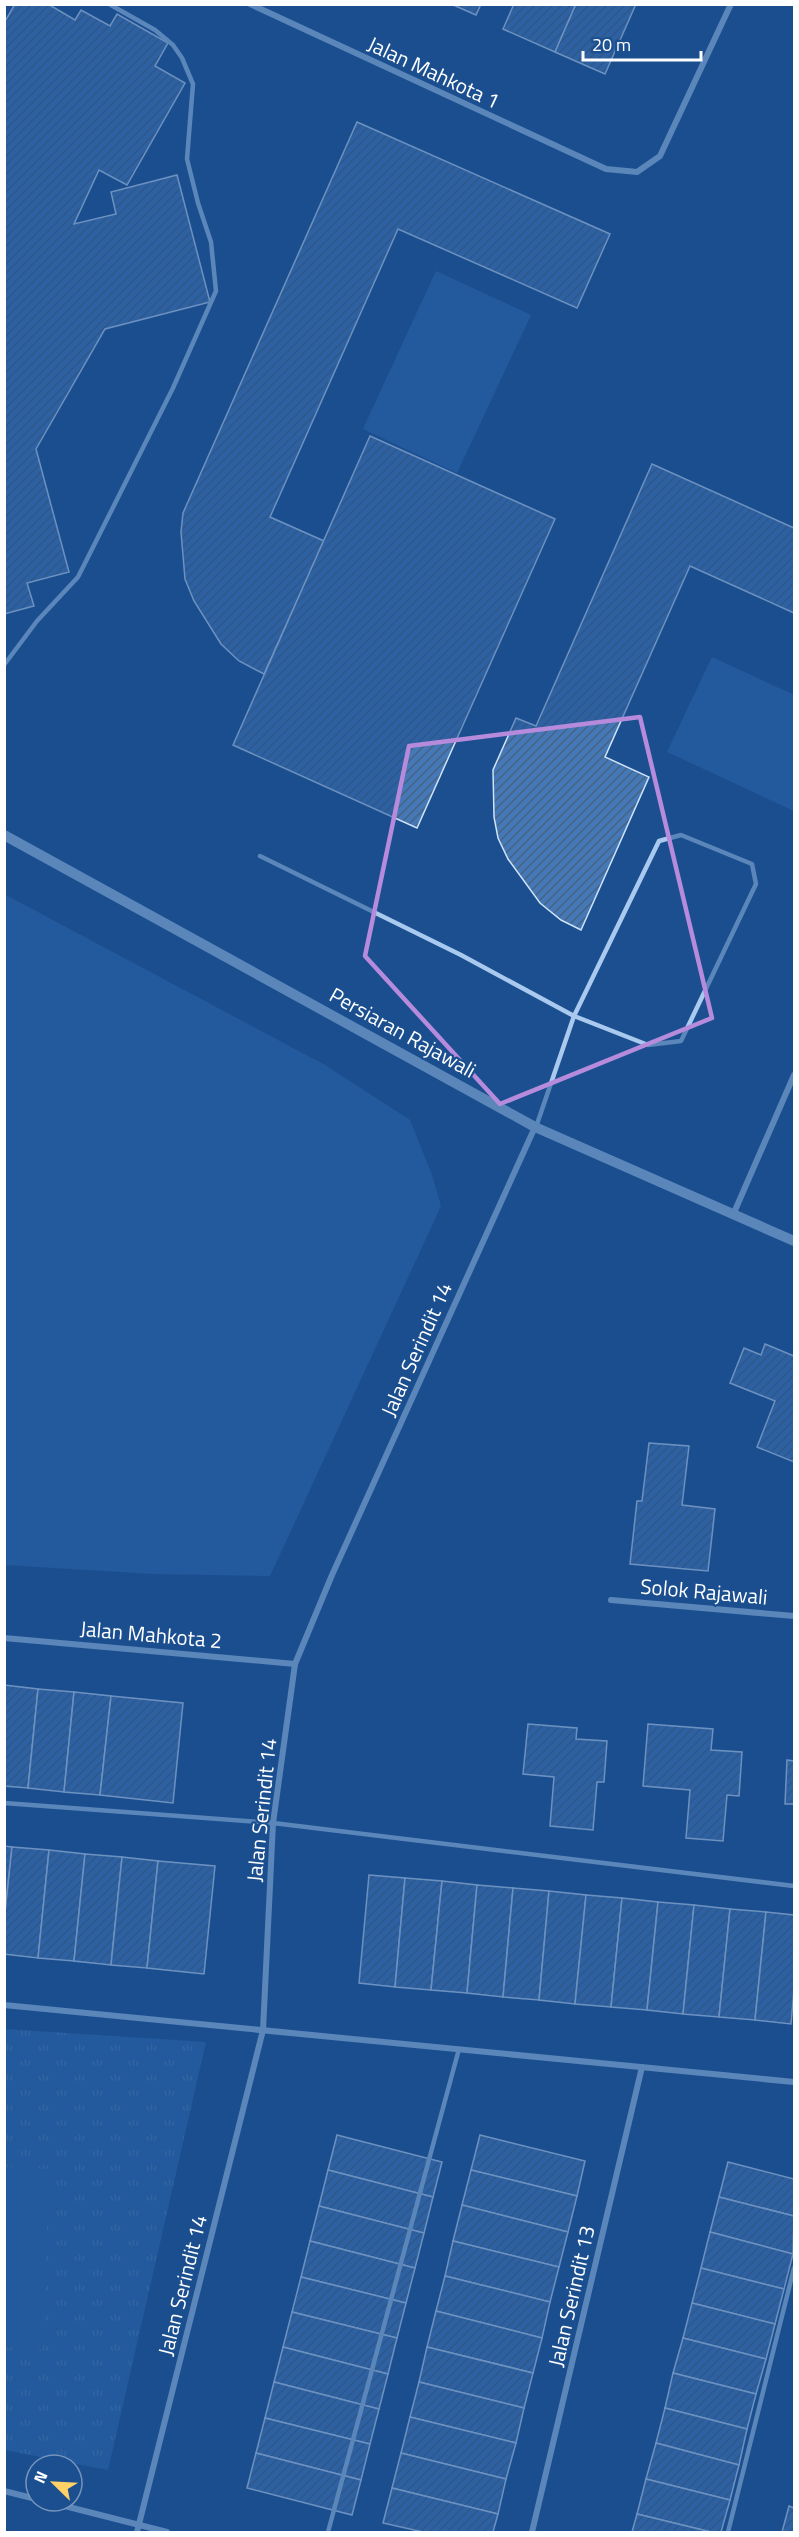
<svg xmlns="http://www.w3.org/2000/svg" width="799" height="2537" viewBox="0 0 799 2537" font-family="'Titillium Web',sans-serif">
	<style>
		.grass { fill: url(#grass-tufts) }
		.pitch { fill: #2e69ad }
		.building { fill: url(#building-hatch); stroke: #cfe3fa; stroke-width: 1.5 }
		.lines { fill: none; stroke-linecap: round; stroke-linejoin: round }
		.service { stroke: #a9c9ee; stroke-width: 4.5 }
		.minor { stroke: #a9c9ee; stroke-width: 6 }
		.tertiary { stroke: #a9c9ee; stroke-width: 10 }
		.marked { fill: none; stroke: #b68bdc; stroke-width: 4.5; stroke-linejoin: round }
		.labels { text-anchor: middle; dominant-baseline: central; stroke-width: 4.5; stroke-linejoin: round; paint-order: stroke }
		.street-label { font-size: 21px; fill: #fff; stroke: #1b4f8f }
	</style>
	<defs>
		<pattern id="grass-tufts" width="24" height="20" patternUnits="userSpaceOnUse" patternTransform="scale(1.5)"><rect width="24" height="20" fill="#2e69ad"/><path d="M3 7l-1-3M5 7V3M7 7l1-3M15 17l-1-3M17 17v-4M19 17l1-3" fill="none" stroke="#4d80b9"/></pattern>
		<pattern id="building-hatch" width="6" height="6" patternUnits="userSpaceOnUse" patternTransform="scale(1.5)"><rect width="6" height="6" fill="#4478b7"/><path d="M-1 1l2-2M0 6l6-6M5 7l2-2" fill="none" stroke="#486282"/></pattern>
	</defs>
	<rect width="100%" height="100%" fill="#1b4f8f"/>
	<polygon class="grass" points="4,2029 206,2042 108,2470 5,2450"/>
	<g class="pitch">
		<polygon points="436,271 531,315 457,473 363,429"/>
		<polygon points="712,657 794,695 794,811 667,752"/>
		<polygon points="4,894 325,1065 410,1120 432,1175 441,1206 270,1576 154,1574 5,1565"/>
		<polygon points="5,2167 49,2169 43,2349 5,2347"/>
	</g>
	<g class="building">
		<polygon points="15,4 48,4 75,20 81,10 110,26 117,14 168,43 155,66 185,83 127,185 99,170 74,224 116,214 111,192 177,175 210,302 105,329 36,449 69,572 27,583 34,606 4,614 4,23"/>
		<polygon points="451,4 481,4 476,15"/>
		<polygon points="514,4 576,4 555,52 503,29"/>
		<polygon points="576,4 636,4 605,74 555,52"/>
		<polygon points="357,122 610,234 577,308 398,229 270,517 324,541 264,674 239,661 221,644 194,601 185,579 181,532 183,513"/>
		<polygon points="370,436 555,519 417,828 233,745"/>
		<polygon points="652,464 794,528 794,613 690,566 605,757 649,777 581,930 561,920 540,903 508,859 498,838 494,817 493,770 516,718 536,726"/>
		<polygon points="765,1344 794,1356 794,1462 757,1447 775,1401 730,1383 744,1348 761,1355"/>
		<polygon points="649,1443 689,1446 682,1505 715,1509 708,1571 630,1564 637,1501 642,1501"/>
		<polygon points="4,1685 38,1689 28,1788 4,1786"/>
		<polygon points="38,1689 74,1692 64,1792 28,1788"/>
		<polygon points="74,1692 111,1696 100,1795 64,1792"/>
		<polygon points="111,1696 183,1703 173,1803 100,1795"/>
		<polygon points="528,1724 577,1728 576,1739 607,1741 604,1782 597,1782 593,1830 550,1826 554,1777 523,1774"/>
		<polygon points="648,1724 713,1729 711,1750 742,1752 739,1796 727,1795 723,1841 686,1838 690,1790 643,1786"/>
		<polygon points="787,1760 794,1761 794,1804 785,1804"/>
		<polygon points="4,1846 12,1847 4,1922"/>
		<polygon points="12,1847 49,1850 38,1958 4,1954 4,1922"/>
		<polygon points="49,1850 85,1854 74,1961 38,1958"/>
		<polygon points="85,1854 122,1857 111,1965 74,1961"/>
		<polygon points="122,1857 158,1861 147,1968 111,1965"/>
		<polygon points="158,1861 215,1866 204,1974 147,1968"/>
		<polygon points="369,1875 405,1878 395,1987 359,1983"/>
		<polygon points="405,1878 442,1881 431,1990 395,1987"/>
		<polygon points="442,1881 477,1885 467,1993 431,1990"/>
		<polygon points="477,1885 513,1888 503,1997 467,1993"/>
		<polygon points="513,1888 549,1891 539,2000 503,1997"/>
		<polygon points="549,1891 586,1895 575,2004 539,2000"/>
		<polygon points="586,1895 622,1898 611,2007 575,2004"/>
		<polygon points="622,1898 658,1902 647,2010 611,2007"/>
		<polygon points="658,1902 694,1905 683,2014 647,2010"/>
		<polygon points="694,1905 730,1909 719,2017 683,2014"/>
		<polygon points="730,1909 766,1912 755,2020 719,2017"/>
		<polygon points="766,1912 794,1915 794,1990 791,2024 755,2020"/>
		<polygon points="337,2135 442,2162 433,2197 328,2170"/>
		<polygon points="480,2135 585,2161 577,2196 471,2170"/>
		<polygon points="728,2162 794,2179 794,2216 719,2197"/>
		<polygon points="328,2170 433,2197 424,2233 319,2206"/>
		<polygon points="471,2170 577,2196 568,2232 462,2205"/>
		<polygon points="719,2197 794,2216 793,2254 710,2232"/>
		<polygon points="462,2205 568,2232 559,2267 453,2241"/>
		<polygon points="319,2206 424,2233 415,2268 310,2241"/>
		<polygon points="710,2232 793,2254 784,2289 701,2268"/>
		<polygon points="310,2241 415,2268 406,2303 301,2277"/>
		<polygon points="453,2241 559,2267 550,2302 445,2276"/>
		<polygon points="701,2268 784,2289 775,2324 692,2303"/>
		<polygon points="445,2276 550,2302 542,2338 436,2311"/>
		<polygon points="301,2277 406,2303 397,2338 292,2312"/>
		<polygon points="692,2303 775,2324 766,2359 683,2338"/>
		<polygon points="436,2311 542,2338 533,2373 427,2347"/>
		<polygon points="292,2312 397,2338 388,2374 283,2347"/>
		<polygon points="683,2338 766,2359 756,2394 673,2373"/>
		<polygon points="283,2347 388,2374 379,2409 274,2382"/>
		<polygon points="427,2347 533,2373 524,2408 419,2382"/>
		<polygon points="673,2373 756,2394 747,2429 665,2408"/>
		<polygon points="274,2382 379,2409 370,2444 265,2418"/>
		<polygon points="419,2382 524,2408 516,2443 410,2417"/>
		<polygon points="665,2408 747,2429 739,2465 656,2443"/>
		<polygon points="410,2417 516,2443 506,2479 401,2453"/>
		<polygon points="265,2418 370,2444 361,2480 256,2453"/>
		<polygon points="656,2443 739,2465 730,2500 646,2479"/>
		<polygon points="256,2453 361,2480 352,2515 247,2488"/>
		<polygon points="401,2453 506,2479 498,2514 392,2488"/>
		<polygon points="646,2479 730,2500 721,2532 711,2532 637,2514"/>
		<polygon points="392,2488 498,2514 493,2532 423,2532 383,2523"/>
		<polygon points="789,2506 794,2508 794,2532 782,2532"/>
		<polygon points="637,2514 711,2532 632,2532"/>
	</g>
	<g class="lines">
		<g class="service">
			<polyline points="4,665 37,621 78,577 173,388 216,291 211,242 198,203 187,159 193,84 182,58 173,45 155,30 109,4"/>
			<polyline points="260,856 461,955 574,1016 648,1045 681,1041 756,884 752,864 681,835 659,841 574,1016 536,1127"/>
			<polyline points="4,1803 273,1823 794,1886"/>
			<polyline points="328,2532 459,2049"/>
			<polyline points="728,2532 794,2268"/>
		</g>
		<g class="minor">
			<polyline points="250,4 606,169 637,172 660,156 731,4"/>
			<polyline points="733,1215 794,1075"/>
			<polyline points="611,1600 794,1616"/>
			<polyline points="4,1638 295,1664"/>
			<polyline points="4,2005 794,2082"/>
			<polyline points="4,2491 36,2499"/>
			<polyline points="45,2501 167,2532"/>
			<polyline points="137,2532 263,2030 273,1823 295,1664 332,1575 535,1127"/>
			<polyline points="532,2532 642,2067"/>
		</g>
		<polyline class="tertiary" points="4,835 535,1127 794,1241"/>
	</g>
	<path d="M0 0H799V2537H0ZM640 717 712 1018 500 1104 365 956 409 746Z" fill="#1b4f8f" fill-opacity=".55" fill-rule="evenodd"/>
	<path class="marked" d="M640 717 712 1018 500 1104 365 956 409 746Z"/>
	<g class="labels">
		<g class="street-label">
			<text transform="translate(434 72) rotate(25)">Jalan Mahkota 1</text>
			<text transform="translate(403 1032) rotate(29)">Persiaran Rajawali</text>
			<text transform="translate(416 1349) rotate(-66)">Jalan Serindit 14</text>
			<text transform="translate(704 1591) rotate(5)">Solok Rajawali</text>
			<text transform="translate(151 1634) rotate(5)">Jalan Mahkota 2</text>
			<text transform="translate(261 1810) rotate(-84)">Jalan Serindit 14</text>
			<text transform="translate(182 2285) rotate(-76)">Jalan Serindit 14</text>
			<text transform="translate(571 2296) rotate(-77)">Jalan Serindit 13</text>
		</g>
	</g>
	<rect width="799" height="2537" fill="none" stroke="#ffffff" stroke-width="12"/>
	<g transform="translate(54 2483) rotate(294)"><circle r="28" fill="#1b4f8f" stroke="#7695bc" stroke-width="1.5"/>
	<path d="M0-4.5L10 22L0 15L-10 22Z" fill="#ffd166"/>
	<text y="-9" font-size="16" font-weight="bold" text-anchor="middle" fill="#ffffff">N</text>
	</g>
	<path d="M583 51v9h118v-9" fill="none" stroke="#ffffff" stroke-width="3"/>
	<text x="592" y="51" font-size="18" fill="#ffffff" stroke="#1b4f8f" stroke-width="4.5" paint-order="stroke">20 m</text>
</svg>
